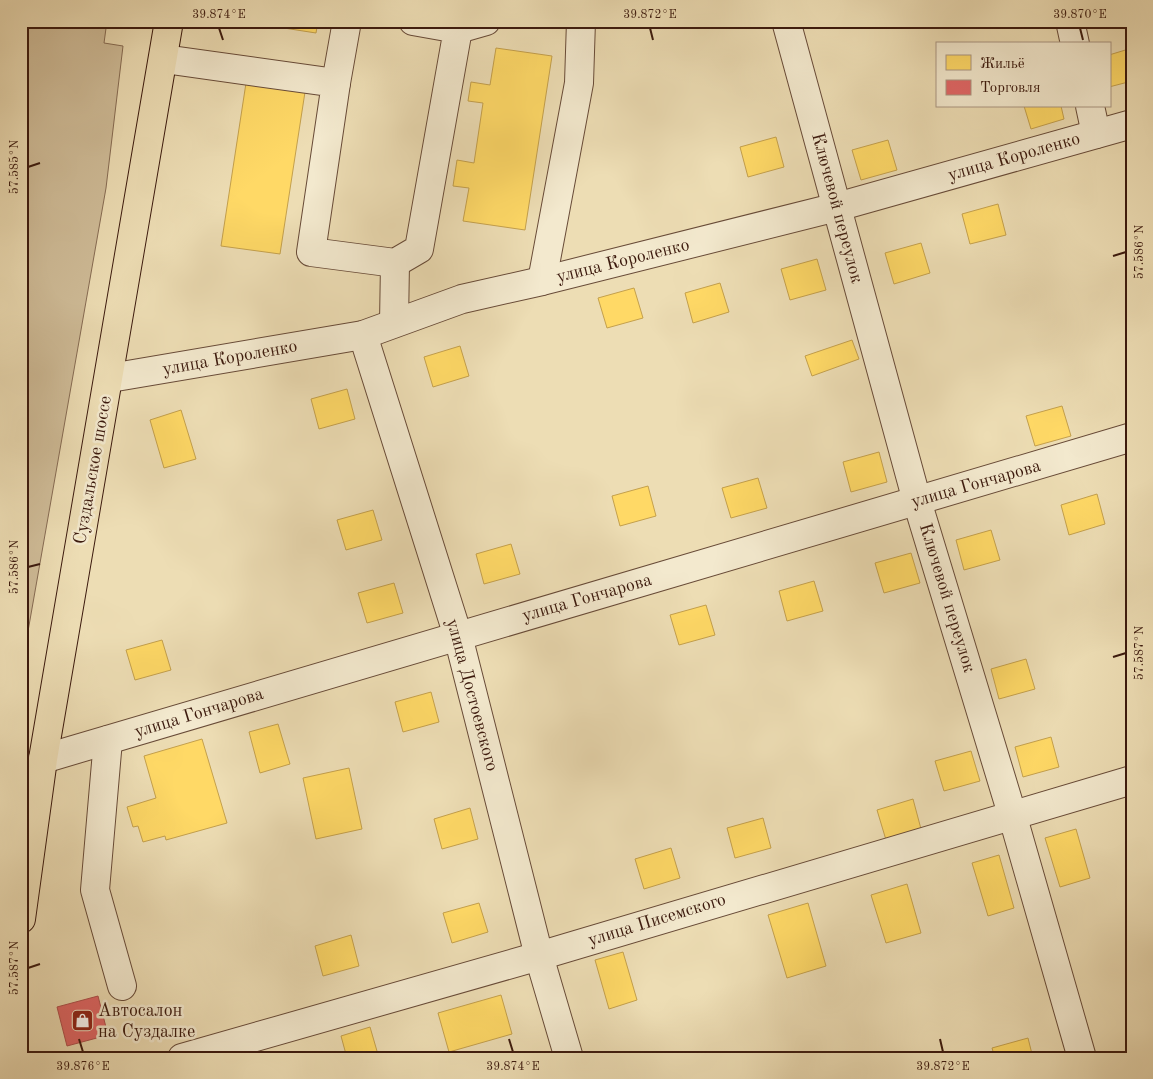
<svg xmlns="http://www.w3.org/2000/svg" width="1153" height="1079" viewBox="0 0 1153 1079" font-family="'Old Standard TT',serif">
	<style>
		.green { fill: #cfbc98; stroke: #866b53 }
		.homes { fill: #ffd966; stroke: #c4a04c }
		.shops { fill: #e06666; stroke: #af4f4c }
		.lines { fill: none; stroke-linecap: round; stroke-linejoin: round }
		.minor-casing { stroke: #684b38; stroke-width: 30 }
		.major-casing { stroke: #3c1a0e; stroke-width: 30 }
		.minor { stroke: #f3e9ce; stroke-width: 28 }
		.major { stroke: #edddb4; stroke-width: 28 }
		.ticks { fill: none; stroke: #3c1a0e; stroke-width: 2 }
		.labels { text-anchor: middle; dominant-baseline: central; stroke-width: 5; stroke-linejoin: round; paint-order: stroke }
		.street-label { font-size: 18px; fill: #3c1a0e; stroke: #f3e9ce }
		.poi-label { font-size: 18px; fill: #3c1a0e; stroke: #f3e9ce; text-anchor: start }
		.neatline { fill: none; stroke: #3c1a0e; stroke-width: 2 }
		.ticks-label { font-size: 12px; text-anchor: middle; fill: #3c1a0e }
	</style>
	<rect width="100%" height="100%" fill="#edddb4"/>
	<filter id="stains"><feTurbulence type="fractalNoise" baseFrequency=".004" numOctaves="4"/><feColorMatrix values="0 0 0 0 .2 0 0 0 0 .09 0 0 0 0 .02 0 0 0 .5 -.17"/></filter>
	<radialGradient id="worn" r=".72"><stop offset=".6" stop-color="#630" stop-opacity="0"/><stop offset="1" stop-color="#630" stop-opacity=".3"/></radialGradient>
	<polygon class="green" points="21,21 107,21 104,43 123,46 106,188 21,671"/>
	<g class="homes">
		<polygon points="258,21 318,21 316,33 258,24"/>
		<polygon points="496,48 552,56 525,230 463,221 469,188 453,186 457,160 474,163 483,103 468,101 471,82 490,85"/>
		<polygon points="1132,48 1132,81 1109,87 1109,55"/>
		<polygon points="246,83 305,92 280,254 221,246"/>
		<polygon points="1024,106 1061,106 1064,119 1031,129"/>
		<polygon points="776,137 784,167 748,177 740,147"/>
		<polygon points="888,140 897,170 861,180 852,150"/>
		<polygon points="998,204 1006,235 970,244 962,214"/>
		<polygon points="921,243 930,273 894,284 885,253"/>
		<polygon points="817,259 826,290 790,300 781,269"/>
		<polygon points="720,283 729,312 693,323 685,293"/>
		<polygon points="634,288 643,318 607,328 598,298"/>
		<polygon points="852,340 859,359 812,376 805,356"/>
		<polygon points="460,346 469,376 433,387 424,357"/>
		<polygon points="347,389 355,419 319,429 311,399"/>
		<polygon points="1062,406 1071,436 1035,446 1026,416"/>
		<polygon points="181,410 196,459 164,468 150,420"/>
		<polygon points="879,452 887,482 851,492 843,462"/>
		<polygon points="758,478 767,508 731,518 722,488"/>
		<polygon points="648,486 656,516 620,526 612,496"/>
		<polygon points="1097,494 1105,524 1069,535 1061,505"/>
		<polygon points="373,510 382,540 346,550 337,520"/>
		<polygon points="991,530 1000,560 964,570 956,540"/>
		<polygon points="511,544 520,574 484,584 476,554"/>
		<polygon points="911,553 920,583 884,593 875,563"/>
		<polygon points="814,581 823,611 787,621 779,591"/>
		<polygon points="394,583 403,613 367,623 358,593"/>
		<polygon points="706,605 715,635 679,645 670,615"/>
		<polygon points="162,640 171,670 135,680 126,650"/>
		<polygon points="1026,659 1035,689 999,699 991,669"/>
		<polygon points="431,692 439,722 403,732 395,702"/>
		<polygon points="278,724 290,764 260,773 249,732"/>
		<polygon points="1051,737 1059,767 1023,777 1015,747"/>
		<polygon points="202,739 227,823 166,840 165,836 143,842 138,826 133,827 127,807 156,798 144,756"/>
		<polygon points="971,751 980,781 944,791 935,761"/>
		<polygon points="349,768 362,829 316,839 303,778"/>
		<polygon points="913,799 921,829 886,840 877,810"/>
		<polygon points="470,808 478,839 442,849 434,819"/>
		<polygon points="763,818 771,848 735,858 727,828"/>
		<polygon points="1076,829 1090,878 1060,887 1045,838"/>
		<polygon points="671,848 680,878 644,889 635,859"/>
		<polygon points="999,855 1014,908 988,916 972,863"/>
		<polygon points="907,884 921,933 886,943 871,895"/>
		<polygon points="479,903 488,932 452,943 443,913"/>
		<polygon points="808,903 826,966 787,978 768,915"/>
		<polygon points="351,935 359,966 323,976 315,946"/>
		<polygon points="623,952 637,1000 609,1009 595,960"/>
		<polygon points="501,995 512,1034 449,1052 438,1013"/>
		<polygon points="370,1027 379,1058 347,1058 341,1036"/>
		<polygon points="1028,1038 1033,1058 995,1058 992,1048"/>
	</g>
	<polygon class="shops" points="98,996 108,1035 67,1046 57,1007"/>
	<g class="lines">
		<defs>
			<g id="minor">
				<polyline points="786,21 917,501 1012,814 1082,1058"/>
				<polyline points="1070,21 1075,44"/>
				<polyline points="458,29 486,21"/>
				<polyline points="164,59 336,83 311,252 395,263 419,249 458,29 413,21"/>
				<polyline points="336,83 347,21"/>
				<polyline points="1090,106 1096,134"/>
				<polyline points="542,281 579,83 581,21"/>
				<polyline points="394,323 395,263"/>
				<polyline points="363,335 458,636 539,956 569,1058"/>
				<polyline points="110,378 363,335 462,299 542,281 837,207 1132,124"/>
				<polyline points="108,740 95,890 122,986"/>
				<polyline points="43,759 1132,437"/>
				<polyline points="182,1058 539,956 1132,780"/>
			</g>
			<polyline id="major" points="21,919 43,759 169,21"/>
		</defs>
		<use href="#minor" class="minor-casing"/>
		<use href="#major" class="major-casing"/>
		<use href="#minor" class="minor"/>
		<use href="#major" class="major"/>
	</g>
	<path class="ticks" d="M219 28 223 40M650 28 653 40M1080 28 1083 40M28 167 40 163M1113 256 1126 252M28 567 40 564M1113 657 1126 653M28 968 40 964M79 1039 83 1052M509 1039 513 1052M940 1039 943 1052"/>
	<defs>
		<symbol id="shop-square" viewBox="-11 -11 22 22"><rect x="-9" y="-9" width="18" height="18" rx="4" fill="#8f2418" stroke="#f3e9ce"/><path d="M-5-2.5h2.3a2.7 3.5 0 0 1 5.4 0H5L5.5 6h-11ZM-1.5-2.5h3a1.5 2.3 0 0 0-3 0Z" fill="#fff"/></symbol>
	</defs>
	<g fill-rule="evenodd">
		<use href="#shop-square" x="70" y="1008" width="25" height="25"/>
	</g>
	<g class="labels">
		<g class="street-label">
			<text transform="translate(1014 157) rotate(-16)">улица Короленко</text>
			<text transform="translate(837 208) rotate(75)">Ключевой переулок</text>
			<text transform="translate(623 261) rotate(-14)">улица Короленко</text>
			<text transform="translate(230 358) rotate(-10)">улица Короленко</text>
			<text transform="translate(93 470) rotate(-80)">Суздальское шоссе</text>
			<text transform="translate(976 484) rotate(-16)">улица Гончарова</text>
			<text transform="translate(587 598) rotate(-16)">улица Гончарова</text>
			<text transform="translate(947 598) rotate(73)">Ключевой переулок</text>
			<text transform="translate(472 695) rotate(75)">улица Достоевского</text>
			<text transform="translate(199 713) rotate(-17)">улица Гончарова</text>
			<text transform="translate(657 920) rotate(-17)">улица Писемского</text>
		</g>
		<g class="poi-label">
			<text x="98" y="1011">Автосалон<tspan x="98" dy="21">на Суздалке</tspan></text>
		</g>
	</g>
	<rect width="1153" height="1079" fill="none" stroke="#edddb4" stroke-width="55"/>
	<rect x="936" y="42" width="175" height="65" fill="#f3e9ce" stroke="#aa9681"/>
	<rect x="946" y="55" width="25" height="15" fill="#ffd966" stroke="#aa9681"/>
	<text x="980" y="68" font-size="15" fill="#3c1a0e">Жильё</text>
	<rect x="946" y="80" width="25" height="15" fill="#e06666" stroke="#aa9681"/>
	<text x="980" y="92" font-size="15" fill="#3c1a0e">Торговля</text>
	<rect x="28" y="28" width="1098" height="1024" class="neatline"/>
	<g class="ticks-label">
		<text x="219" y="18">39.874°E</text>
		<text x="650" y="18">39.872°E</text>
		<text x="1080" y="18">39.870°E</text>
		<text transform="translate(14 167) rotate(-90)" y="4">57.585°N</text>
		<text transform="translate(1139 252) rotate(-90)" y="4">57.586°N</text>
		<text transform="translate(14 567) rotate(-90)" y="4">57.586°N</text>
		<text transform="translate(1139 653) rotate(-90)" y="4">57.587°N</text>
		<text transform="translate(14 968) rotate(-90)" y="4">57.587°N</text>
		<text x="83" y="1070">39.876°E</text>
		<text x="513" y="1070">39.874°E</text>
		<text x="943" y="1070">39.872°E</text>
	</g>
	<rect width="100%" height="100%" filter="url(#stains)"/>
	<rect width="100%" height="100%" fill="url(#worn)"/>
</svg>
